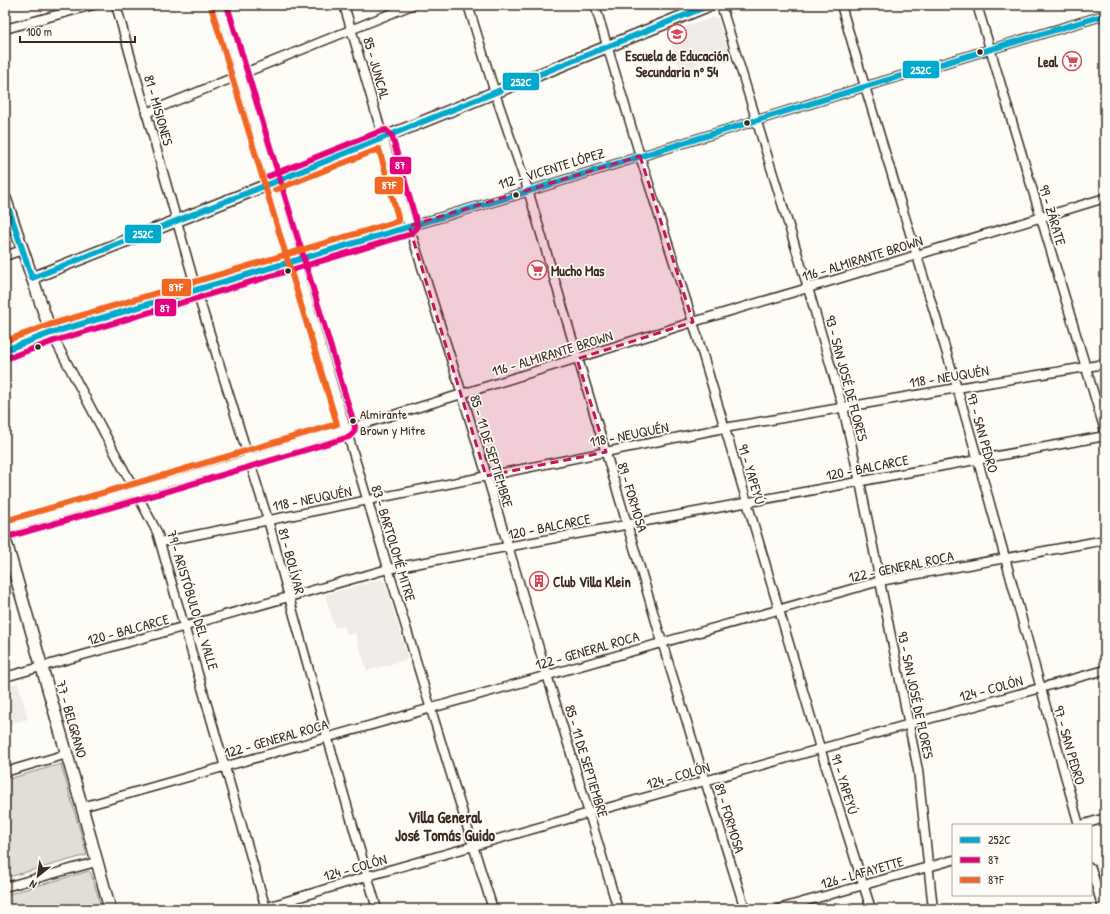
<svg xmlns="http://www.w3.org/2000/svg" width="1110" height="914" viewBox="0 0 1110 914" font-family="'Patrick Hand',sans-serif">
	<style>
		.built { fill: #efece7 }
		.green { fill: #e1ded7; stroke: #8e847a }
		.lines { fill: none; stroke-linecap: round; stroke-linejoin: round }
		.street-casing { stroke: #3b2a1e; stroke-width: 11 }
		.secondary-casing { stroke: #3b2a1e; stroke-width: 14 }
		.street { stroke: #fdfcf7; stroke-width: 8 }
		.secondary { stroke: #fdfcf7; stroke-width: 11 }
		.bus-1-casing { stroke: #fdfcf7; stroke-width: 9 }
		.bus-2-casing { stroke: #fdfcf7; stroke-width: 9 }
		.bus-3-casing { stroke: #fdfcf7; stroke-width: 9 }
		.bus-1 { stroke: #00a9ce; stroke-width: 6 }
		.bus-2 { stroke: #e5007d; stroke-width: 6 }
		.bus-3 { stroke: #f26522; stroke-width: 6 }
		.marked { fill: #c2185b; fill-opacity: 0.2; stroke: #c2185b; stroke-width: 3; stroke-dasharray: 8 5; stroke-linejoin: round }
		.bus-dot { fill: #3b2a1e; stroke: #fdfcf7; stroke-width: 1.5 }
		.labels { text-anchor: middle; dominant-baseline: central; stroke-width: 3.5; stroke-linejoin: round; paint-order: stroke }
		.bus-label { font-size: 13px; fill: #3b2a1e; stroke: #fdfcf7; text-anchor: start }
		.poi-label { font-size: 14px; font-weight: bold; fill: #3b2a1e; stroke: #fdfcf7; text-anchor: start }
		.street-label { font-size: 14px; fill: #3b2a1e; stroke: #fdfcf7 }
		.quarter-label { font-size: 16px; font-weight: bold; fill: #3b2a1e; stroke: #fdfcf7 }
		.line-badge { stroke: #fdfcf7; stroke-width: 1.5 }
		.badge-label { font-size: 11px; text-anchor: middle; font-weight: bold; fill: #fff }
	</style>
	<rect width="100%" height="100%" fill="#fdfcf7"/>
	<filter id="ink" filterUnits="userSpaceOnUse"><feTurbulence type="fractalNoise" baseFrequency=".025" numOctaves="2"/><feDisplacementMap in="SourceGraphic" scale="8" xChannelSelector="R" yChannelSelector="G"/><feConvolveMatrix kernelMatrix="1 2 1 2 8 2 1 2 1" color-interpolation-filters="sRGB"/></filter>
	<g filter="url(#ink)">
		<g class="built">
			<polygon points="714,17 718,19 729,54 696,64 699,72 682,77 668,32"/>
			<polygon points="381,579 385,582 408,659 367,671 355,633 347,635 344,626 335,628 325,595"/>
			<polygon points="18,683 28,719 5,725 5,687"/>
		</g>
		<g class="green">
			<polygon points="61,764 87,855 5,878 5,780"/>
			<polygon points="89,871 91,873 101,906 92,909 5,909 5,895"/>
		</g>
		<g class="lines">
			<defs>
				<g id="street">
					<polyline points="62,5 64,13"/>
					<polyline points="116,5 196,289 268,520 327,736 377,909"/>
					<path d="M219 5C310 306 398 609 493 909"/>
					<polyline points="344,5 409,226 462,394 618,909"/>
					<polyline points="468,5 495,93 528,190 662,642 745,909"/>
					<polyline points="595,5 640,156 693,322 747,502 820,748 871,909"/>
					<polyline points="721,5 808,288 843,408 860,482 918,770 933,909"/>
					<path d="M841 5C878 134 920 262 958 391 1000 535 1038 681 1079 825"/>
					<polyline points="977,5 1105,431"/>
					<polyline points="5,29 93,5"/>
					<polyline points="146,113 412,5"/>
					<polyline points="5,256 22,250"/>
					<polyline points="5,529 249,459 462,394 693,322 808,288 1105,198"/>
					<polyline points="161,542 724,428 957,388 1105,364"/>
					<polyline points="5,677 388,569 1105,436"/>
					<polyline points="5,772 67,754"/>
					<polyline points="82,807 880,581 1105,540"/>
					<polyline points="1081,825 1105,818"/>
					<polyline points="1091,868 1103,909"/>
					<polyline points="5,887 96,862"/>
					<polyline points="261,909 368,876 589,813 1105,670"/>
					<polyline points="266,909 157,532 51,333 516,195 864,87 1105,15"/>
					<polyline points="778,909 953,860"/>
				</g>
				<g id="secondary">
					<polyline points="5,198 51,333 5,350"/>
					<polyline points="32,278 272,183 710,5"/>
					<polyline points="5,539 82,807 110,909"/>
				</g>
			</defs>
			<use href="#street" class="street-casing"/>
			<use href="#secondary" class="secondary-casing"/>
			<use href="#street" class="street"/>
			<use href="#secondary" class="secondary"/>
			<defs>
				<g id="bus-1">
					<polyline points="5,198 32,278 272,183 710,5"/>
					<polyline points="5,350 51,333 516,195 864,87 1105,15"/>
				</g>
				<g id="bus-2">
					<polyline points="8,358 54,341 411,234 417,228 417,224 392,136 386,130 381,131 269,176"/>
					<polyline points="7,537 158,494 349,437 354,432 355,427 227,5"/>
				</g>
				<g id="bus-3">
					<polyline points="5,341 49,325 399,221 379,149 275,190"/>
					<polyline points="5,521 154,478 337,424 211,7"/>
				</g>
			</defs>
			<use href="#bus-1" class="bus-1-casing"/>
			<use href="#bus-2" class="bus-2-casing"/>
			<use href="#bus-3" class="bus-3-casing"/>
			<use href="#bus-1" class="bus-1"/>
			<use href="#bus-2" class="bus-2"/>
			<use href="#bus-3" class="bus-3"/>
		</g>
	</g>
	<path class="marked" d="M640 156 693 322 577 359 606 452 486 476 409 226Z"/>
	<defs>
		<symbol id="school-ring" viewBox="-11 -11 22 22"><circle r="9.5" fill="#fdfcf7" stroke="#d1495b" stroke-width="1.5"/><path d="M0-5L7-2L0 1L-7-2ZM-4 1L0 2.5L4 1V4Q0 6-4 4Z" fill="#d1495b"/></symbol>
		<symbol id="supermarket-ring" viewBox="-11 -11 22 22"><circle r="9.5" fill="#fdfcf7" stroke="#d1495b" stroke-width="1.5"/><path d="M-6-5.5h2.5l.6 2H6L4.5 2H-2.5L-4.4-4H-6ZM-1.5 3.2a1.3 1.3 0 1 0 .1 0ZM3 3.2a1.3 1.3 0 1 0 .1 0Z" fill="#d1495b"/></symbol>
		<symbol id="building-ring" viewBox="-11 -11 22 22"><circle r="9.5" fill="#fdfcf7" stroke="#d1495b" stroke-width="1.5"/><path d="M-4-6H4V6H1V3H-1V6H-4ZM-2.5-4.3h1.7v1.8h-1.7ZM.8-4.3h1.7v1.8H.8ZM-2.5-1h1.7V.8h-1.7ZM.8-1h1.7V.8H.8Z" fill="#d1495b"/></symbol>
	</defs>
	<g fill-rule="evenodd">
		<use href="#school-ring" x="666" y="23" width="22" height="22"/>
		<use href="#supermarket-ring" x="1061" y="50" width="22" height="22"/>
		<use href="#supermarket-ring" x="526" y="259" width="22" height="22"/>
		<use href="#building-ring" x="528" y="570" width="22" height="22"/>
	</g>
	<g class="bus-dot">
		<circle cx="980" cy="52" r="3.5"/>
		<circle cx="747" cy="123" r="3.5"/>
		<circle cx="516" cy="195" r="3.5"/>
		<circle cx="288" cy="271" r="3.5"/>
		<circle cx="38" cy="347" r="3.5"/>
		<circle cx="353" cy="421" r="3.5"/>
	</g>
	<g class="labels">
		<g class="bus-label">
			<text x="360" y="414">Almirante<tspan x="360" dy="16">Brown y Mitre</tspan></text>
		</g>
		<g class="poi-label">
			<text x="677" y="55" text-anchor="middle">Escuela de Educación<tspan x="677" dy="16">Secundaria nº 54</tspan></text>
			<text x="1058" y="61" text-anchor="end">Leal</text>
			<text x="551" y="270">Mucho Mas</text>
			<text x="553" y="581">Club Villa Klein</text>
		</g>
		<g class="street-label">
			<text transform="translate(377 68) rotate(74)">85 - JUNCAL</text>
			<text transform="translate(159 110) rotate(74)">81 - MISIONES</text>
			<text transform="translate(551 168) rotate(-17)">112 - VICENTE LÓPEZ</text>
			<text transform="translate(1053 215) rotate(73)">99 - ZÁRATE</text>
			<text transform="translate(862 258) rotate(-17)">116 - ALMIRANTE BROWN</text>
			<text transform="translate(552 353) rotate(-17)">116 - ALMIRANTE BROWN</text>
			<text transform="translate(949 376) rotate(-9)">118 - NEUQUÉN</text>
			<text transform="translate(847 378) rotate(75)">93 - SAN JOSÉ DE FLORES</text>
			<text transform="translate(983 433) rotate(74)">97 - SAN PEDRO</text>
			<text transform="translate(629 434) rotate(-11)">118 - NEUQUÉN</text>
			<text transform="translate(492 451) rotate(73)">85 - 11 DE SEPTIEMBRE</text>
			<text transform="translate(867 467) rotate(-11)">120 - BALCARCE</text>
			<text transform="translate(752 474) rotate(73)">91 - YAPEYÚ</text>
			<text transform="translate(633 497) rotate(73)">89 - FORMOSA</text>
			<text transform="translate(312 498) rotate(-11)">118 - NEUQUÉN</text>
			<text transform="translate(549 526) rotate(-11)">120 - BALCARCE</text>
			<text transform="translate(394 543) rotate(73)">83 - BARTOLOMÉ MITRE</text>
			<text transform="translate(292 561) rotate(75)">81 - BOLÍVAR</text>
			<text transform="translate(901 566) rotate(-12)">122 - GENERAL ROCA</text>
			<text transform="translate(193 600) rotate(73)">79 - ARISTÓBULO DEL VALLE</text>
			<text transform="translate(128 629) rotate(-15)">120 - BALCARCE</text>
			<text transform="translate(587 650) rotate(-16)">122 - GENERAL ROCA</text>
			<text transform="translate(991 688) rotate(-15)">124 - COLÓN</text>
			<text transform="translate(916 695) rotate(78)">93 - SAN JOSÉ DE FLORES</text>
			<text transform="translate(72 719) rotate(74)">77 - BELGRANO</text>
			<text transform="translate(276 738) rotate(-16)">122 - GENERAL ROCA</text>
			<text transform="translate(1070 745) rotate(74)">97 - SAN PEDRO</text>
			<text transform="translate(587 761) rotate(73)">85 - 11 DE SEPTIEMBRE</text>
			<text transform="translate(678 775) rotate(-16)">124 - COLÓN</text>
			<text transform="translate(845 784) rotate(73)">91 - YAPEYÚ</text>
			<text transform="translate(730 818) rotate(73)">89 - FORMOSA</text>
			<text transform="translate(355 867) rotate(-16)">124 - COLÓN</text>
			<text transform="translate(862 872) rotate(-16)">126 - LAFAYETTE</text>
		</g>
		<g class="quarter-label">
			<text x="445" y="817">Villa General<tspan x="445" dy="18">José Tomás Guido</tspan></text>
		</g>
	</g>
	<g class="line-badge">
		<rect x="902" y="60" width="38" height="19" rx="4" fill="#00a9ce"/>
		<rect x="502" y="72" width="38" height="19" rx="4" fill="#00a9ce"/>
		<rect x="389" y="156" width="23" height="19" rx="4" fill="#e5007d"/>
		<rect x="374" y="176" width="30" height="19" rx="4" fill="#f26522"/>
		<rect x="124" y="224" width="38" height="20" rx="4" fill="#00a9ce"/>
		<rect x="161" y="278" width="31" height="19" rx="4" fill="#f26522"/>
		<rect x="154" y="298" width="23" height="19" rx="4" fill="#e5007d"/>
	</g>
	<g class="badge-label">
		<text x="921" y="74">252C</text>
		<text x="521" y="86">252C</text>
		<text x="400" y="169">87</text>
		<text x="389" y="189">87F</text>
		<text x="143" y="238">252C</text>
		<text x="176" y="291">87F</text>
		<text x="165" y="312">87</text>
	</g>
	<rect width="1110" height="914" fill="none" stroke="#fdfcf7" stroke-width="20"/>
	<rect x="10" y="10" width="1090" height="894" fill="none" stroke="#3b2a1e" stroke-width="1.5" filter="url(#ink)"/>
	<rect x="952" y="824" width="140" height="72" fill="#fdfcf7" stroke="#afa8a0"/>
	<rect x="960" y="837" width="20" height="6" fill="#00a9ce" stroke="#afa8a0"/>
	<text x="988" y="844" font-size="12" fill="#3b2a1e">252C</text>
	<rect x="960" y="857" width="20" height="6" fill="#e5007d" stroke="#afa8a0"/>
	<text x="988" y="864" font-size="12" fill="#3b2a1e">87</text>
	<rect x="960" y="877" width="20" height="6" fill="#f26522" stroke="#afa8a0"/>
	<text x="988" y="884" font-size="12" fill="#3b2a1e">87F</text>
	<g transform="translate(38 876) rotate(210)" stroke="#fdfcf7" stroke-width="3" paint-order="stroke">
	<path d="M0-3L7 15L0 10L-7 15Z" fill="#3b2a1e"/>
	<text y="-6" font-size="11" font-weight="bold" text-anchor="middle" fill="#3b2a1e">N</text>
	</g>
	<path d="M20 36v6h115v-6" fill="none" stroke="#3b2a1e" stroke-width="2"/>
	<text x="26" y="36" font-size="12" fill="#3b2a1e" stroke="#fdfcf7" stroke-width="3" paint-order="stroke">100 m</text>
</svg>
